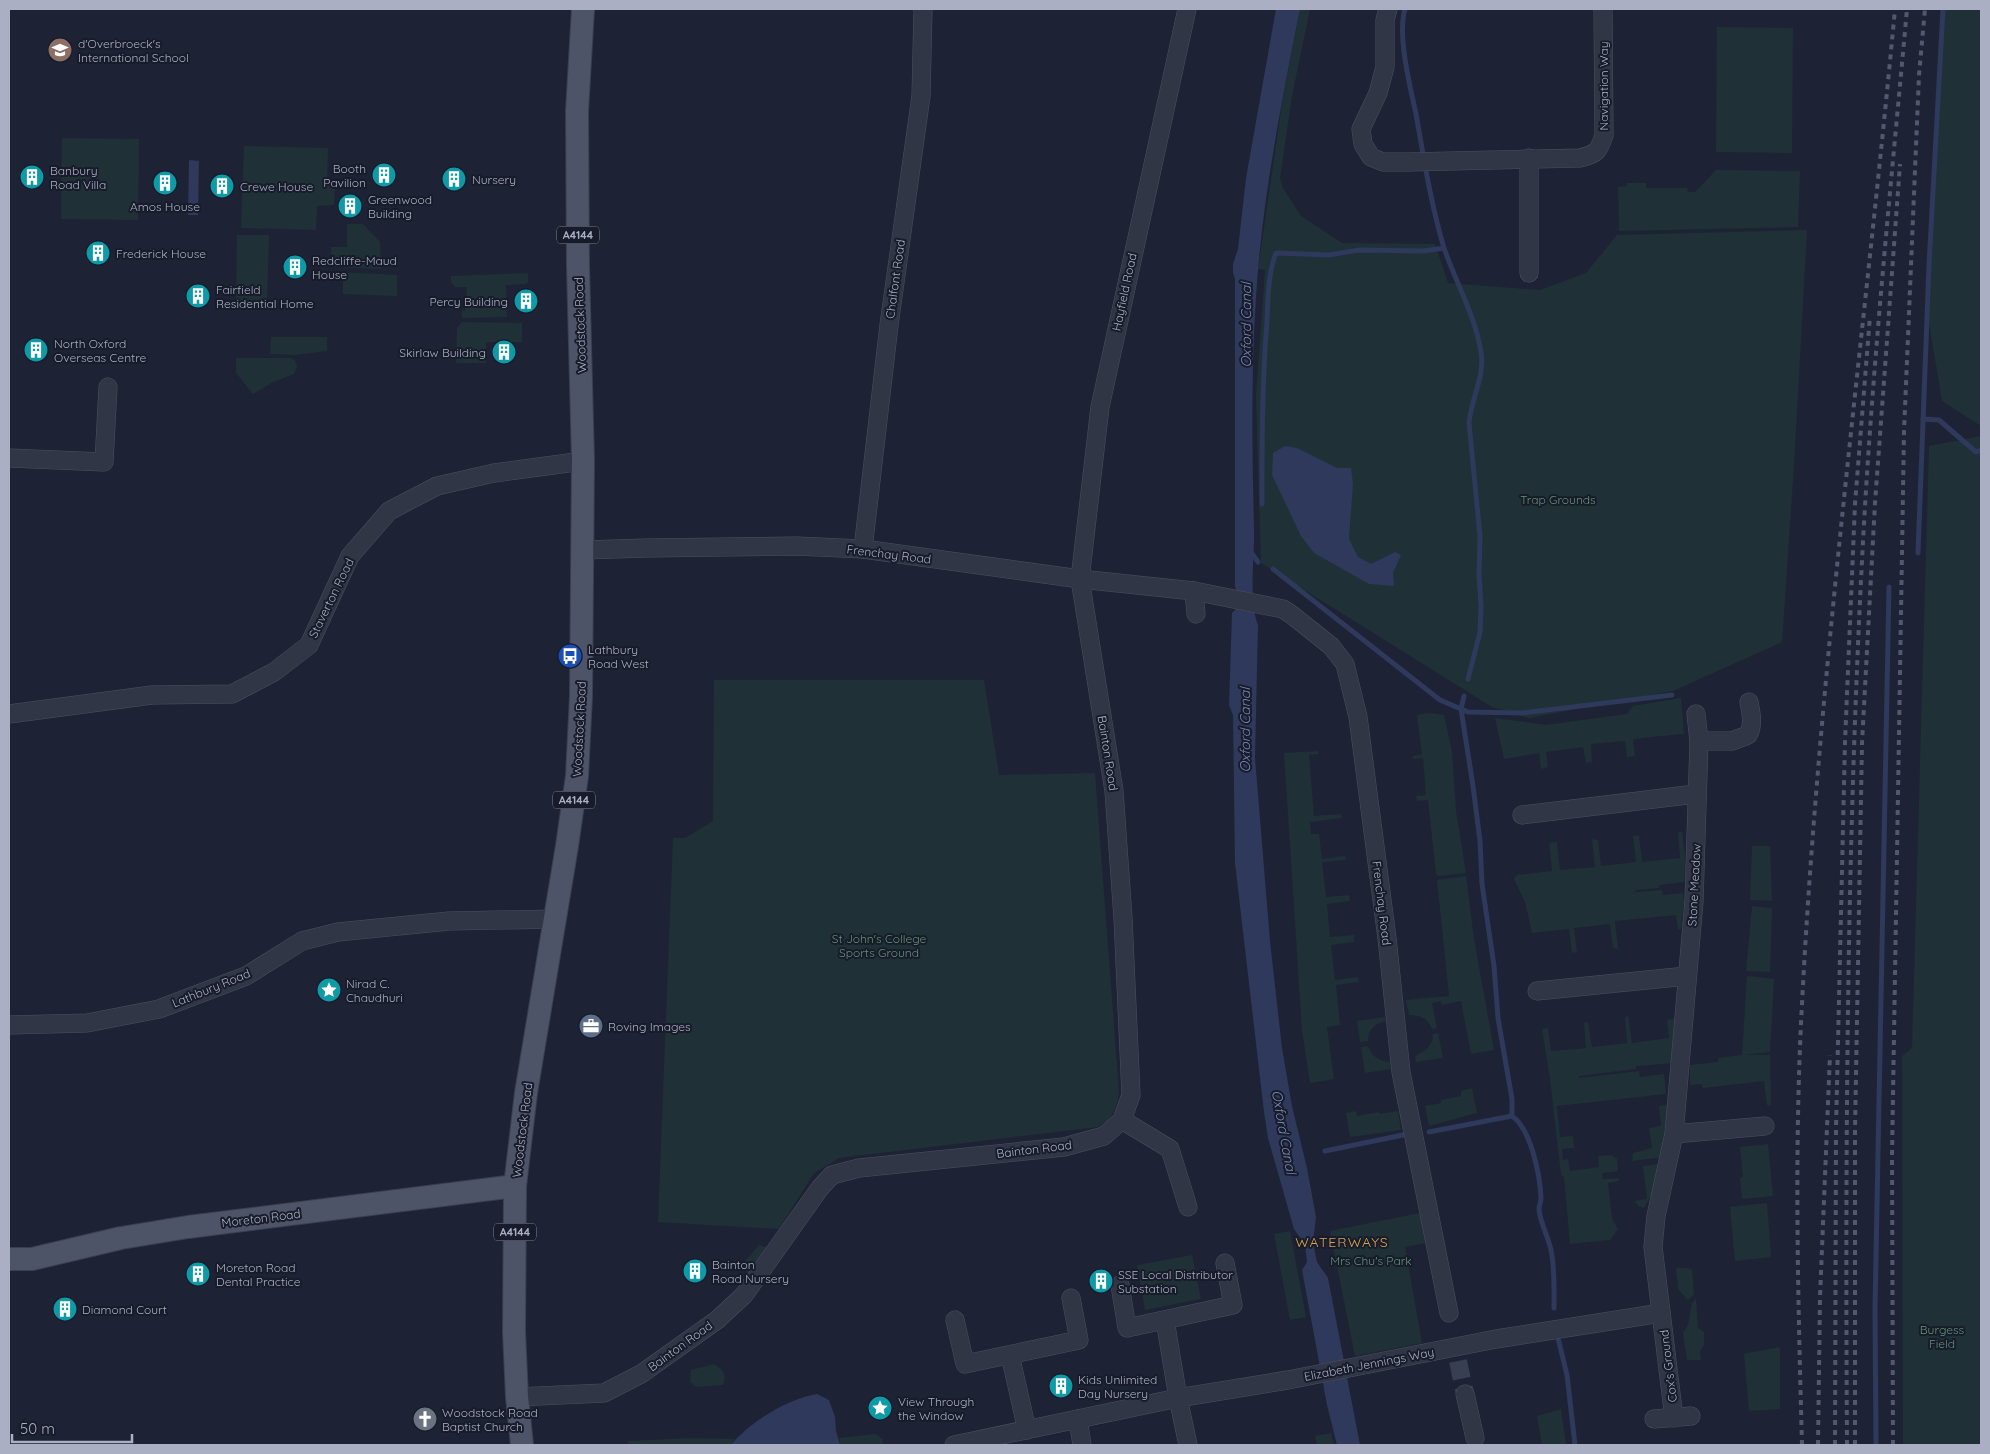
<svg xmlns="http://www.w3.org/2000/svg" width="1990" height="1454" viewBox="0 0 1990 1454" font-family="Quicksand,sans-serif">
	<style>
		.green { fill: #1f3037 }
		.water { fill: #2e395b }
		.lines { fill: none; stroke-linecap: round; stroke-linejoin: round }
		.stream { stroke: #2e395b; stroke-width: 5 }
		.minor-tunnel { stroke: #393f52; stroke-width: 18; stroke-dasharray: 18 9; stroke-linecap: butt }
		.minor-casing { stroke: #4b5061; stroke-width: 19 }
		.major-casing { stroke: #3a3f4f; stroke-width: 24 }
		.minor { stroke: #313646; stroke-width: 18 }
		.major { stroke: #4e5467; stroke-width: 22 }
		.rail { stroke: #52596e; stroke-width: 4; stroke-dasharray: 5 5; stroke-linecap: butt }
		.labels { text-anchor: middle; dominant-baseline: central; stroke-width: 4; stroke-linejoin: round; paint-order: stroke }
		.shield { fill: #171b2a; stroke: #7e8396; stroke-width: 1 }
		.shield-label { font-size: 11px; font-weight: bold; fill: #aaafc4 }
		.poi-label { font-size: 12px; fill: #aaafc4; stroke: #171b2a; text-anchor: start }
		.street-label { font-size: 12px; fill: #aaafc4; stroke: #171b2a }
		.park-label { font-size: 12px; fill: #629476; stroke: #171b2a }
		.water-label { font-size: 14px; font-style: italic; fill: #7987b2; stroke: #171b2a }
		.neighbourhood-label { font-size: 14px; letter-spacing: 1px; fill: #d7a351; stroke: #171b2a }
	</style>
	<rect width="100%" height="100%" fill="#1d2335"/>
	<g class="green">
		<polygon points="1300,9 1310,9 1292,96 1280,178 1283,188 1301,216 1342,243 1435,244 1448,283 1540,290 1586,273 1617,235 1807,230 1794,466 1782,642 1673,691 1529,718 1492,707 1261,563 1256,397 1265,270 1258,269 1283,97"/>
		<polygon points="1942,9 1981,9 1981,426 1942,401 1927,311"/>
		<polygon points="1717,27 1793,28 1792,153 1716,152"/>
		<polygon points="62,138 139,139 138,220 61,219"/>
		<polygon points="244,146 328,148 327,184 332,185 335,188 334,205 317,206 316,230 241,228"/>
		<polygon points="1716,170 1800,171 1798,227 1619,231 1618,187 1627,186 1627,183 1646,183 1646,188 1687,188 1688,192 1695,192"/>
		<polygon points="347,224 363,224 380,242 381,269 332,267 331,247 347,247"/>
		<polygon points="237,235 269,235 267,306 236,306"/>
		<polygon points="343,272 397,275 397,296 343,294"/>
		<polygon points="528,273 528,282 525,284 506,285 507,317 462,318 462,311 465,311 467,287 455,287 451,282 451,276"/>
		<polygon points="462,322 522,323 522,342 486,342 486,363 456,363 457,328"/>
		<polygon points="271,337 327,337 327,351 295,355 270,354"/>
		<polygon points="236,358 290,358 295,360 297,367 294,374 273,382 253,394 236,373"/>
		<polygon points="1981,436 1981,1445 1903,1445 1902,1056 1912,1048 1929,446"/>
		<path d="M714 680H984L999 775 1095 773 1119 1092C1117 1109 1113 1118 1098 1127L839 1158 814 1173 779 1229 658 1222 673 838H685L713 821Z"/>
		<polygon points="1681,698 1684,735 1681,734 1633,739 1635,756 1627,757 1625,741 1591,744 1592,762 1586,763 1583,747 1546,752 1548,767 1541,769 1539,753 1504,759 1495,718 1546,725 1627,714 1633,706"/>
		<polygon points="1429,713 1444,715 1452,751 1456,811 1466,873 1439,876 1436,874 1428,800 1417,801 1416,796 1426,795 1423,758 1413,759 1413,756 1422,755 1417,715"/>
		<polygon points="1318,751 1319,754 1309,755 1314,816 1341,814 1342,818 1310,822 1311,834 1319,834 1322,859 1345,856 1346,860 1322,862 1326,897 1349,895 1350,901 1327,904 1330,937 1354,935 1354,942 1331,945 1335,980 1358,977 1359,982 1336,985 1340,1025 1327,1027 1334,1079 1310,1083 1302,1030 1284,753"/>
		<polygon points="1678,832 1682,832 1685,856 1684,882 1659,885 1659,888 1636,890 1635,892 1662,890 1663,895 1683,893 1684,903 1681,929 1678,929 1676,915 1615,921 1618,949 1613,948 1610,924 1574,928 1577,952 1572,953 1569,929 1532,933 1525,902 1514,879 1517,875 1552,871 1549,843 1557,842 1560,870 1595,867 1592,839 1598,840 1601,866 1636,862 1633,836 1639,835 1642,862 1680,858"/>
		<polygon points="1752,846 1770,846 1772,901 1750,900"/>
		<path d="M1466 876 1474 939 1494 1050 1471 1054 1461 1001 1442 1005 1441 1001 1432 1003 1437 1028 1432 1029C1428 1018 1420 1015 1409 1015L1406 1000 1449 996 1437 880Z"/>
		<polygon points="1752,906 1772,908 1770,972 1746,971"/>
		<polygon points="1747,976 1774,979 1770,1052 1745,1055 1770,1055 1771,1106 1767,1105 1764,1081 1703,1088 1702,1084 1690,1085 1690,1065 1718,1062 1718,1058 1742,1055"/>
		<polygon points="1628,1015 1632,1043 1669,1038 1667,1020 1674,1019 1672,1063 1636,1066 1636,1069 1579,1076 1579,1078 1639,1071 1640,1077 1664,1074 1666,1094 1557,1106 1560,1137 1573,1136 1574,1148 1562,1149 1563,1160 1568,1159 1570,1171 1599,1167 1598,1156 1611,1155 1617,1159 1618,1171 1602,1173 1603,1179 1619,1178 1619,1181 1608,1183 1612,1219 1618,1229 1610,1240 1570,1244 1564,1177 1561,1175 1550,1079 1542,1029 1548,1028 1551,1051 1586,1048 1584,1023 1588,1022 1592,1047 1627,1043 1625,1018"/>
		<path d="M1385 1017 1386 1021C1375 1023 1368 1030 1368 1041L1360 1042 1357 1021Z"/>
		<path d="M1438 1033 1443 1058 1416 1062 1415 1056C1425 1051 1433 1046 1433 1034Z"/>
		<path d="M1368 1046C1372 1057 1380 1061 1390 1062L1391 1069 1365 1073 1361 1047Z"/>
		<polygon points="1472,1088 1477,1113 1429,1126 1425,1106 1441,1103 1441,1100 1461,1096 1461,1091"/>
		<polygon points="1669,1104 1663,1157 1632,1161 1633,1153 1652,1148 1649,1128 1661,1126 1659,1106"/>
		<polygon points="1356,1111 1357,1116 1379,1112 1380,1114 1398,1111 1401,1130 1350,1137 1346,1113"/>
		<polygon points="1768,1144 1773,1196 1742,1199 1740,1178 1743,1177 1740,1147"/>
		<polygon points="1660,1164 1655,1188 1644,1208 1638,1206 1635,1201 1647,1199 1643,1166"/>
		<polygon points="1767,1203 1771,1257 1735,1261 1730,1207"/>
		<polygon points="1420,1213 1426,1243 1405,1247 1422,1343 1355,1356 1330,1231"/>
		<polygon points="1290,1231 1306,1317 1290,1320 1274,1234"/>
		<polygon points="759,1245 766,1247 769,1251 751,1277 742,1265"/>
		<polygon points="1192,1255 1201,1299 1145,1310 1137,1265"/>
		<polygon points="1676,1268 1688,1268 1692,1270 1694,1294 1688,1300 1678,1289"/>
		<path d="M1696 1298 1698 1328 1704 1332V1345L1700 1352 1701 1360H1687L1683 1333C1694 1319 1686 1309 1696 1298Z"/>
		<polygon points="1780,1347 1780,1409 1749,1411 1744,1354"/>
		<path d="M714 1364C723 1370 727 1374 723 1385L696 1387 690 1382 691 1370Z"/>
		<polygon points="1561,1409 1566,1445 1542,1445 1537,1416"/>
		<polygon points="1331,1433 1334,1445 1317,1445 1315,1436"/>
		<polygon points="875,1434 883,1439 882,1445 840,1445 839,1438"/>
		<polygon points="691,1438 735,1439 731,1445 630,1445 627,1441"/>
	</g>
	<g class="water">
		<path d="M1276 9H1300C1281 104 1262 200 1256 297 1251 374 1252 451 1254 528 1255 556 1248 600 1258 625L1255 758 1270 941 1282 1048 1292 1106 1307 1168 1316 1217 1313 1243 1317 1262 1328 1278 1360 1445H1337L1327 1405 1302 1270 1307 1262 1305 1245 1294 1229 1268 1138 1264 1112 1235 863 1233 715 1229 705 1232 613 1236 609 1237 592 1235 587V279L1233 273V264L1238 249 1246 178Z"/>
		<polygon points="189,160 199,161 198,215 188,215"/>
		<polygon points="1285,446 1297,448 1337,468 1351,468 1353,484 1349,539 1358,557 1371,564 1395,552 1401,555 1393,573 1394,586 1369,584 1314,553 1301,536 1272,475 1273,453"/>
		<path d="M817 1394 829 1400 835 1417 836 1431 840 1445H731C748 1423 789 1398 817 1394Z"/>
	</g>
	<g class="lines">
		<g class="stream">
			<path d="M1405 9C1397 35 1410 86 1416 114 1424 159 1431 205 1444 248 1456 283 1475 315 1481 352 1485 377 1471 399 1469 423L1480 536 1479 575 1481 606 1480 632 1468 679"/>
			<polyline points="1923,419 1939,420 1976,452 1981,450"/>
			<path d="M1262 504C1262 443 1262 382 1267 321 1268 299 1268 273 1276 253L1329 255 1359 250 1423 251 1444 248"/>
			<polyline points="1251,552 1258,562"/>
			<polyline points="1918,553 1929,265 1943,9"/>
			<polyline points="1273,569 1440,700 1468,712 1522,713 1672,695"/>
			<path d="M1512 1116C1531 1129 1540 1175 1541 1198 1541 1202 1539 1205 1539 1209 1540 1223 1548 1236 1551 1250 1555 1269 1554 1288 1554 1308"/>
			<polyline points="1429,1132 1512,1116 1512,1099 1498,1018 1494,966 1482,884 1480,841 1473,786 1461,709 1464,696"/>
			<polyline points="1325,1151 1403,1135"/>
			<polyline points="1557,1334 1567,1375 1575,1445"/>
			<polyline points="1876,1445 1875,1308 1889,587"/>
		</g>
		<polyline class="minor-tunnel" points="1458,1361 1465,1394"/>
		<defs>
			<g id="minor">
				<path d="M1388 9 1385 20V67L1378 93 1361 129 1363 144 1371 157 1383 162H1409L1580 158C1597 154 1599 151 1604 135L1603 9"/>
				<polyline points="1529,158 1529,273"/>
				<polyline points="9,458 104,462 108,387"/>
				<polyline points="863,549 889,325 921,96 923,9"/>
				<polyline points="583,550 647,548 796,546 863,549 1080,579 1194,591 1283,609 1292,615 1331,646 1345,664 1358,717 1387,938 1401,1072 1449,1313"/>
				<polyline points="1194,591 1196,614"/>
				<polyline points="9,714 152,695 232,694 274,672 309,645 350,556 389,511 437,486 494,473 583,461"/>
				<path d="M1699 741H1732L1748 735C1754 725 1751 713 1749 702"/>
				<polyline points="1522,815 1696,794"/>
				<polyline points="1537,991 1687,976"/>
				<polyline points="9,1025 87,1023 159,1009 246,976 302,941 338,932 449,921 555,919"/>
				<polyline points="1122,1120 1170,1149 1188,1207"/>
				<polyline points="1674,1134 1765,1126"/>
				<polyline points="1120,1285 1127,1328 1233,1305 1225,1263"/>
				<polyline points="955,1320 965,1364 1079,1340 1071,1298"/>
				<polyline points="1165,1320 1178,1398 1188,1445"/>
				<polyline points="1010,1355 1027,1430"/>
				<polyline points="1465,1394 1475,1438"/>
				<polyline points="517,1397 604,1393 641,1374 717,1320 744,1295 820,1188 832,1175 859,1168 1064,1147 1104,1136 1122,1120 1131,1095 1123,918 1114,791 1080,579 1100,407 1187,9"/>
				<polyline points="1674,1418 1653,1247 1656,1216 1674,1134 1694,901 1699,741 1696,714"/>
				<polyline points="1078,1419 1082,1445"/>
				<polyline points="1654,1419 1691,1416"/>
				<polyline points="954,1445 1178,1398 1288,1380 1496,1339 1661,1313"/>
			</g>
			<g id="major">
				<polyline points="9,1259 32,1259 121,1238 188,1227 515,1186"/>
				<polyline points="522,1445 517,1397 514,1332 515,1186 526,1093 567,846 577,776 581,696 583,461 578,267 577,111 583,9"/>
			</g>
		</defs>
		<use href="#minor" class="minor-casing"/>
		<use href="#major" class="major-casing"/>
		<use href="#minor" class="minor"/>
		<use href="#major" class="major"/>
		<g class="rail">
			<path d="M1802 1445C1798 1298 1794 1151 1802 1004 1819 671 1864 340 1895 9"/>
			<polyline points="1818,1445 1820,1297 1830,1055"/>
			<polyline points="1835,1445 1836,1128 1845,742 1855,504 1870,316"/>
			<path d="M1847 1445C1845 1132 1847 818 1865 506 1875 340 1892 174 1907 9"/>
			<polyline points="1855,1445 1855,1130 1862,743 1875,503 1900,164"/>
			<polyline points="1893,1445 1892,1156 1904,432 1919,75 1925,9"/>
		</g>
	</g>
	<defs>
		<symbol id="school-disc" viewBox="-11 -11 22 22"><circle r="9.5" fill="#8d6e63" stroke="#171b2a"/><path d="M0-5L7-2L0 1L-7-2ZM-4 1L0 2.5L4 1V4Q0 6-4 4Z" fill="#fff"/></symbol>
		<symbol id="building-disc" viewBox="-11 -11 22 22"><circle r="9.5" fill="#0f9aa8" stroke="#171b2a"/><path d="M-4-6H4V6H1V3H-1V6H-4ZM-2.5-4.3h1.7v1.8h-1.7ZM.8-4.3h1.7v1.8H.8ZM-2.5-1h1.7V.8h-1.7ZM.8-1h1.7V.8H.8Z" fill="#fff"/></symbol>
		<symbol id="bus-disc" viewBox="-11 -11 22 22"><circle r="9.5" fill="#1a4fb4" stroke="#171b2a"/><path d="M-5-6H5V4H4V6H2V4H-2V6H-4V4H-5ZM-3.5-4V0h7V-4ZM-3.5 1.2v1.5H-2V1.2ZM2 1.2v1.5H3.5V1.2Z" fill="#fff"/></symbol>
		<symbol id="sight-disc" viewBox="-11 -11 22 22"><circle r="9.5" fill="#0f9aa8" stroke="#171b2a"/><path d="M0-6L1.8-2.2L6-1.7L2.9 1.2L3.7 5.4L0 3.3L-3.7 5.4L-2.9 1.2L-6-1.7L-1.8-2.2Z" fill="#fff"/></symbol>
		<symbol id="office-disc" viewBox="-11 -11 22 22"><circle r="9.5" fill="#5c6f8a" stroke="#171b2a"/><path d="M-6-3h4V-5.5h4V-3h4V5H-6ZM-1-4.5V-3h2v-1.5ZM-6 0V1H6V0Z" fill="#fff"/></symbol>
		<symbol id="church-disc" viewBox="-11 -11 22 22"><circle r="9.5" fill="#6b7280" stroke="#171b2a"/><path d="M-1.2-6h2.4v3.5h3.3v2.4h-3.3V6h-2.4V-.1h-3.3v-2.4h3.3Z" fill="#fff"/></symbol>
	</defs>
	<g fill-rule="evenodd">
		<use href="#school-disc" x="46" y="36" width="28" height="28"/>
		<use href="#building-disc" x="370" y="161" width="28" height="28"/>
		<use href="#building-disc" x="18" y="163" width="28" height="28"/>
		<use href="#building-disc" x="440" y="165" width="28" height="28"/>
		<use href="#building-disc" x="151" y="169" width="28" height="28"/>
		<use href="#building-disc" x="208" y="172" width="28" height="28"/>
		<use href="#building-disc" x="336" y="192" width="28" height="28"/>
		<use href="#building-disc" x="84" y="239" width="28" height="28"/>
		<use href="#building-disc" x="281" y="253" width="28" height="28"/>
		<use href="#building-disc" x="184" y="282" width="28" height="28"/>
		<use href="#building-disc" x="512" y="287" width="28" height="28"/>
		<use href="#building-disc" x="22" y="336" width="28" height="28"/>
		<use href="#building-disc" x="490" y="338" width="28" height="28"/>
		<use href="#bus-disc" x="556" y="642" width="28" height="28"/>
		<use href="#sight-disc" x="315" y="976" width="28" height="28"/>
		<use href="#office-disc" x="577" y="1012" width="28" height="28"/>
		<use href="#building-disc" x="681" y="1257" width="28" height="28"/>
		<use href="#building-disc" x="184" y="1260" width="28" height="28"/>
		<use href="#building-disc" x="1087" y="1267" width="28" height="28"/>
		<use href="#building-disc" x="51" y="1295" width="28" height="28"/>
		<use href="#building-disc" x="1047" y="1372" width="28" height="28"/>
		<use href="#sight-disc" x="866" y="1394" width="28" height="28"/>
		<use href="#church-disc" x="411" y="1405" width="28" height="28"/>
	</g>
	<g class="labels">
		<g class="shield">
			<rect x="557" y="226.5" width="42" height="17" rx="4"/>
			<rect x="553" y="791.5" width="42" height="17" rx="4"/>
			<rect x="494" y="1223.5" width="42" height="17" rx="4"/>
		</g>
		<g class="shield-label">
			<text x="578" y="235">A4144</text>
			<text x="574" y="800">A4144</text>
			<text x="515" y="1232">A4144</text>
		</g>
		<g class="poi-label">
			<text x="78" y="43">d'Overbroeck's<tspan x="78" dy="14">International School</tspan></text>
			<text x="366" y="168" text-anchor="end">Booth<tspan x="366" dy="14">Pavilion</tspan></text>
			<text x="50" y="170">Banbury<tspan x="50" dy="14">Road Villa</tspan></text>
			<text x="472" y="179">Nursery</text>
			<text x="240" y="186">Crewe House</text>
			<text x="368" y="199">Greenwood<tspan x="368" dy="14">Building</tspan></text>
			<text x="165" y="206" text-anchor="middle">Amos House</text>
			<text x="116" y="253">Frederick House</text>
			<text x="312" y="260">Redcliffe-Maud<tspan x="312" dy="14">House</tspan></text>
			<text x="216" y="289">Fairfield<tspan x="216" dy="14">Residential Home</tspan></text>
			<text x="508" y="301" text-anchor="end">Percy Building</text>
			<text x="54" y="343">North Oxford<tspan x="54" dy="14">Overseas Centre</tspan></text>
			<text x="486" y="352" text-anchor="end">Skirlaw Building</text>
			<text x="588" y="649">Lathbury<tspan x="588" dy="14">Road West</tspan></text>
			<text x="346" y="983">Nirad C.<tspan x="346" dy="14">Chaudhuri</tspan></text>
			<text x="608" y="1026">Roving Images</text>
			<text x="712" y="1264">Bainton<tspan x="712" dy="14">Road Nursery</tspan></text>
			<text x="216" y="1267">Moreton Road<tspan x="216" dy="14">Dental Practice</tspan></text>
			<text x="1118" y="1274">SSE Local Distributor<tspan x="1118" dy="14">Substation</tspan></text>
			<text x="82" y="1309">Diamond Court</text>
			<text x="1078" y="1379">Kids Unlimited<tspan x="1078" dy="14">Day Nursery</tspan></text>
			<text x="898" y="1401">View Through<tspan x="898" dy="14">the Window</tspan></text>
			<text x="442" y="1412">Woodstock Road<tspan x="442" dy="14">Baptist Church</tspan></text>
		</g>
		<g class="street-label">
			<text transform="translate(1603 86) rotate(-90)">Navigation Way</text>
			<text transform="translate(895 279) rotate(-82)">Chalfont Road</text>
			<text transform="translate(1124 292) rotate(-78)">Hayfield Road</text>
			<text transform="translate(580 325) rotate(-92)">Woodstock Road</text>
			<text transform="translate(889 554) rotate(7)">Frenchay Road</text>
			<text transform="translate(331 598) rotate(-64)">Staverton Road</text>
			<text transform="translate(579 729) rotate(-87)">Woodstock Road</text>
			<text transform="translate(1108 753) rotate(81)">Bainton Road</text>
			<text transform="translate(1694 885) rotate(-87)">Stone Meadow</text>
			<text transform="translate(1382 903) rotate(83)">Frenchay Road</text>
			<text transform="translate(211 988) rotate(-22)">Lathbury Road</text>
			<text transform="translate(522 1130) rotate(-83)">Woodstock Road</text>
			<text transform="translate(1034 1149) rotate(-7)">Bainton Road</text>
			<text transform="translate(261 1218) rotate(-7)">Moreton Road</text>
			<text transform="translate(680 1346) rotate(-36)">Bainton Road</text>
			<text transform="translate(1369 1364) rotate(-11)">Elizabeth Jennings Way</text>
			<text transform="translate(1668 1366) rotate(-97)">Cox's Ground</text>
		</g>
		<g class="park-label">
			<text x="1558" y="499">Trap Grounds</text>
			<text x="879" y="938">St John's College<tspan x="879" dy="14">Sports Ground</tspan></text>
			<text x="1371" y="1260">Mrs Chu's Park</text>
			<text x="1942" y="1329">Burgess<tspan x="1942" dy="14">Field</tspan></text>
		</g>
		<g class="water-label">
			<text transform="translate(1246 325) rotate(-90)">Oxford Canal</text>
			<text transform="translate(1245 730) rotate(-90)">Oxford Canal</text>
			<text transform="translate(1284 1132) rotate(80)">Oxford Canal</text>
		</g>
		<g class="neighbourhood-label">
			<text x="1342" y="1242">WATERWAYS</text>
		</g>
	</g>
	<rect width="1990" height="1454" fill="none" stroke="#aaafc4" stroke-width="20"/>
	<path d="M12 1434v8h120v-8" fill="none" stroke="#aaafc4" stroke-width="2.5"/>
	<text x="20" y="1434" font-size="15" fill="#aaafc4" stroke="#171b2a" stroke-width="4" paint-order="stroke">50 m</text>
</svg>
